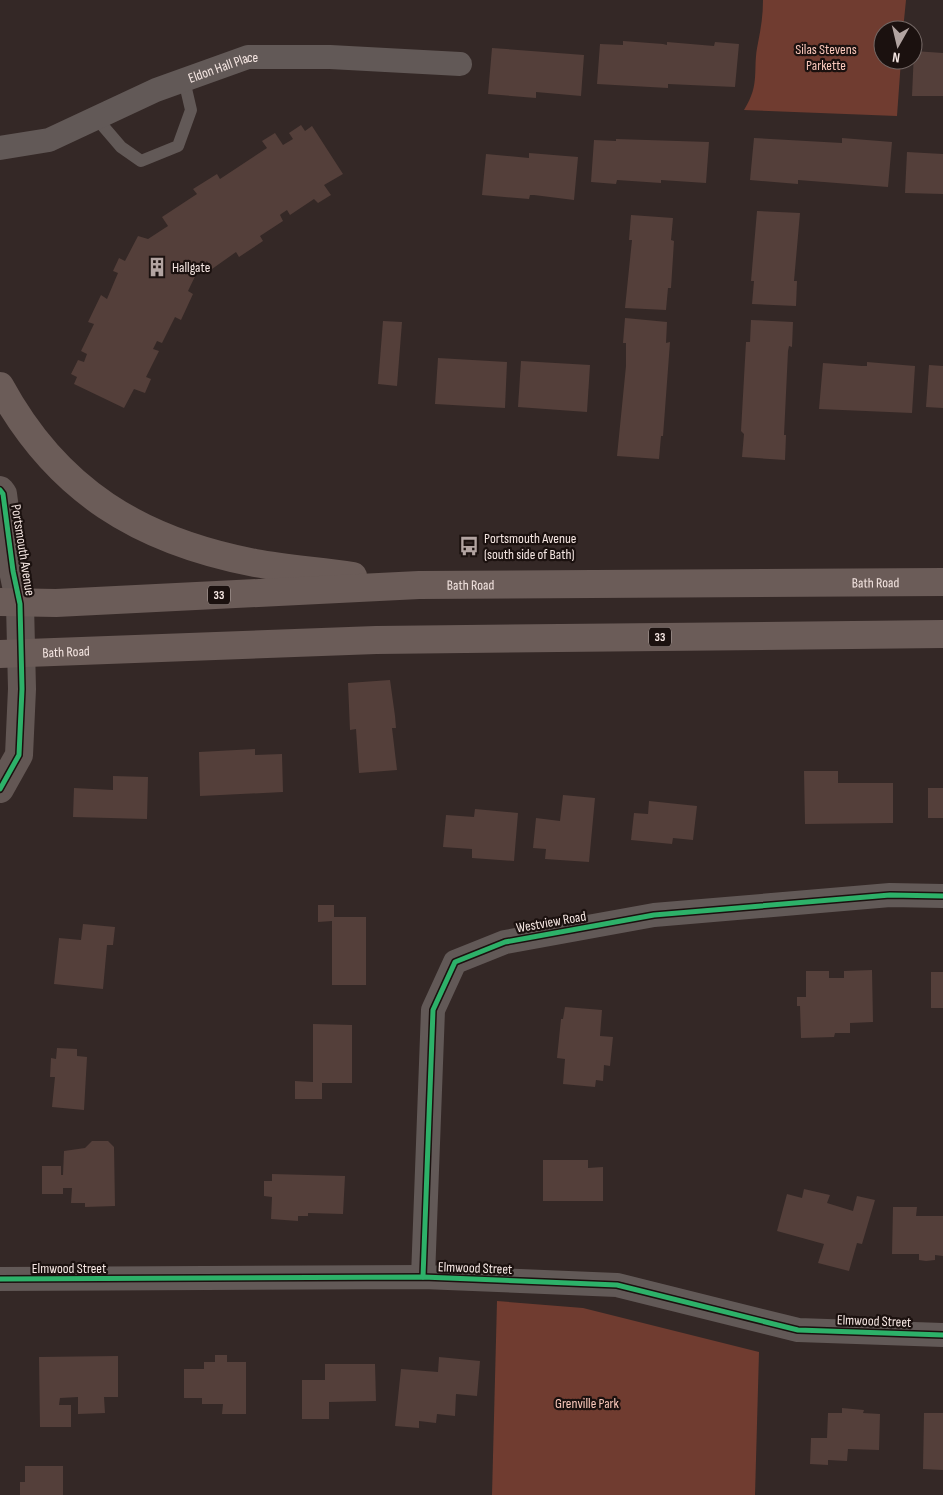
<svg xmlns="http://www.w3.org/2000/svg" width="943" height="1495" viewBox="0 0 943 1495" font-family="'Sofia Sans Condensed',sans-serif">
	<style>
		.green { fill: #703c30 }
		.building { fill: #543f3a }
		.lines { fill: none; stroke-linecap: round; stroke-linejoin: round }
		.lane { stroke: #625957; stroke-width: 12 }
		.street { stroke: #625957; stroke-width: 24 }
		.secondary { stroke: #635754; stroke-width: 28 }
		.primary { stroke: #6b5c58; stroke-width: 28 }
		.cycleway-casing { stroke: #1b110f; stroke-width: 8 }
		.cycleway { stroke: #2db169; stroke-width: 5 }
		.labels { text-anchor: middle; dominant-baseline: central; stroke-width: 4.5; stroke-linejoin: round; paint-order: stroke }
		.shield { fill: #1b110f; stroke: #b4a7a3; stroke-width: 1 }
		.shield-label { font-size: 12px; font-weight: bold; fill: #f6e7e3 }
		.park-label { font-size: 14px; fill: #fbc9bc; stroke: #1b110f }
		.street-label { font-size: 14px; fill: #f6e7e3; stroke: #1b110f }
		.poi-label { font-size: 14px; fill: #f6e7e3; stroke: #1b110f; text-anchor: start }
	</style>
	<rect width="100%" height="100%" fill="#342826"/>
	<g class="green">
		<path d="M763 0H906L903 30H883V60H901L897 116 744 110C761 83 752 70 758 43 761 28 763 15 763 0Z"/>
		<polygon points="497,1301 583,1308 759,1352 755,1495 492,1495"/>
	</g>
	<g class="building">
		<polygon points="623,41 663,44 667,45 667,42 714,46 715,42 739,44 735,87 668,84 668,88 597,84 600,44 623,45"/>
		<polygon points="492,48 584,55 581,96 536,92 536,98 488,94"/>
		<polygon points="914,51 943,53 943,96 912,96"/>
		<polygon points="301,125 305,131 312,126 343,174 324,185 331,195 318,203 314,199 290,215 287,210 281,214 280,215 283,221 260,236 263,241 239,257 236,252 212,269 207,261 200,266 188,291 193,294 181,320 175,317 162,343 157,341 153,349 159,351 146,377 151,379 145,393 134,389 124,408 74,384 77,377 71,374 78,360 84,362 87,354 81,351 94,324 88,322 101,295 107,299 118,273 113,271 119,258 125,261 138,236 148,239 168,226 162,217 197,194 193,189 217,174 220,179 267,148 262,141 275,133 283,145 293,139 289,133"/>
		<polygon points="754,138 842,143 842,138 892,142 888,187 798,180 798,184 750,180"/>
		<polygon points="616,139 709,142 706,183 661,180 661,183 617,180 616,184 591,182 594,140 616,141"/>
		<polygon points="907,152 943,154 943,194 905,193"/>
		<polygon points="529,153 578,157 574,200 534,195 530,195 529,199 482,195 486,154 529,158"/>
		<polygon points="757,211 800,213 794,281 797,281 796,306 752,304 754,281 751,281"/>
		<polygon points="631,215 673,218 671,240 674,241 671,288 668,288 666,310 625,308 632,240 629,240"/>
		<polygon points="625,318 667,322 666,343 670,342 663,436 661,436 659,459 617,456 626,366 626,343 623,343"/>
		<polygon points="751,320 793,322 792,347 789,346 788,351 784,435 786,435 785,460 742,457 744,434 741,431 746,342 750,342"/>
		<polygon points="383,321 402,322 397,386 378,384"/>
		<polygon points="438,358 507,362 505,408 435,404"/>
		<polygon points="521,361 590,365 587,412 518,407"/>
		<polygon points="867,362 915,366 912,413 819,409 823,363 862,366 867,366"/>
		<polygon points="929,365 943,366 943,408 926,407"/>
		<polygon points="390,680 395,716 396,728 392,728 397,770 359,773 356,729 350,730 348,683"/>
		<polygon points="255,749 255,755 282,754 283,792 200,796 199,752"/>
		<polygon points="804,771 838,771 838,783 893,783 893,823 805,824"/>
		<polygon points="113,776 148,777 147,819 73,817 74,788 113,790"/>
		<rect x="928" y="788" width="15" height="30"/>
		<polygon points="563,795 595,798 589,862 545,859 546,849 533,848 536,818 560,821"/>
		<polygon points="649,801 697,806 693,840 673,838 672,844 631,840 634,813 648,814"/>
		<polygon points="475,809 518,813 514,861 472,858 472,849 443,847 446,815 474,817"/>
		<polygon points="318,905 334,905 334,917 366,917 366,985 332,985 332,921 318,922"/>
		<polygon points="83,924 115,927 113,945 107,945 103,989 54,984 59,938 81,940"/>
		<polygon points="872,970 873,1022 850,1023 850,1033 835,1033 834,1037 801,1038 800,1006 797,1006 797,997 806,997 806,971 829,971 829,978 844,978 844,971"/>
		<rect x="931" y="972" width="12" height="36"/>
		<polygon points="565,1007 602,1010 600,1036 613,1037 610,1066 604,1065 603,1081 596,1080 595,1087 563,1084 565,1059 557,1058 561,1019 563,1019"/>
		<polygon points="313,1024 352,1025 352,1083 322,1083 322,1099 295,1099 295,1081 313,1082"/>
		<polygon points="57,1048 77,1049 77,1056 87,1057 84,1110 52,1107 55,1077 50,1077 51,1058 56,1059"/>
		<polygon points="92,1141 108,1141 114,1147 115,1206 85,1207 85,1203 71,1203 72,1188 63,1188 63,1194 42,1194 42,1166 61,1166 61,1175 63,1175 64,1151 85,1148"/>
		<polygon points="543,1160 588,1160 588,1168 603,1167 603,1201 543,1201"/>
		<polygon points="272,1174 345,1176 343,1214 308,1213 308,1216 298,1216 298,1221 271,1219 272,1197 264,1196 264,1181 272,1181"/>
		<polygon points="804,1189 830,1195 827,1203 853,1211 857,1196 875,1200 862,1244 857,1243 849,1271 818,1263 824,1244 777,1231 787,1194 802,1198"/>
		<polygon points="893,1207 917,1207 916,1216 943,1216 943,1256 935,1255 935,1260 926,1261 919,1260 919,1254 892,1254"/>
		<polygon points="215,1355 227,1355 227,1362 246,1362 246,1414 222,1414 223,1404 202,1404 202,1398 184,1398 184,1369 204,1369 204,1362 215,1362"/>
		<polygon points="118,1356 118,1397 104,1397 105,1413 78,1414 78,1397 60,1398 59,1405 71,1405 71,1427 40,1427 39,1357"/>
		<polygon points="439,1357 480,1361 477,1396 456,1394 455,1416 437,1414 436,1423 419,1421 419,1428 395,1426 401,1369 438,1372"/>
		<polygon points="325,1364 375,1364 376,1401 329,1402 329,1419 302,1419 302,1380 325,1380"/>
		<polygon points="842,1408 864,1410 863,1413 880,1414 879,1450 848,1449 847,1461 828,1460 828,1465 810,1464 811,1438 827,1438 828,1413 842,1413"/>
		<polygon points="924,1413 943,1413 943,1470 923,1469"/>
		<polygon points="25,1466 63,1466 63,1495 20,1495 20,1482 25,1482"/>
	</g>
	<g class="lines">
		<polyline class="lane" points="97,119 121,147 141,161 178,146 191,110 184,80"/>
		<g class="street">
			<path id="s1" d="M0 148 49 140 156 90 248 57H330L460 64"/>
			<polyline points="423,1277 433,1010 455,962 505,942 654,915 890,895 943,896"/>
			<polyline points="0,1279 423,1277 617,1285 798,1330 943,1335"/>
		</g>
		<polyline class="secondary" points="0,490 3,494 13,571 20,604 22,689 19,755 0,789"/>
		<g class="primary">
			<path d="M0 386C57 491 140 541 255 563 287 569 321 571 353 576"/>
			<path id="s2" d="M0 602 56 603 419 585 943 582"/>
			<path id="s3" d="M0 654 376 640 943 634"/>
		</g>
		<defs>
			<g id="cycleway">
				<polyline points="0,490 3,494 13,571 20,604 22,689 19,755 0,789"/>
				<polyline points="423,1277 433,1010 455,962 505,942 654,915 890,895 943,896"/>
				<polyline points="0,1279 423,1277 617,1285 798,1330 943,1335"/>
			</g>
		</defs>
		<use href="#cycleway" class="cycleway-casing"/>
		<use href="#cycleway" class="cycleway"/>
	</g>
	<defs>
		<symbol id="building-bare" viewBox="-9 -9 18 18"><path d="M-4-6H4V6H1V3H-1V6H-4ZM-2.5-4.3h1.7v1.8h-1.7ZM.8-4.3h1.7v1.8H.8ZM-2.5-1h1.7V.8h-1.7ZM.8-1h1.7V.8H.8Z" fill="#b2a4a1" stroke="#1b110f" stroke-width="2.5" paint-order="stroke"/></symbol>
		<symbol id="bus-bare" viewBox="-9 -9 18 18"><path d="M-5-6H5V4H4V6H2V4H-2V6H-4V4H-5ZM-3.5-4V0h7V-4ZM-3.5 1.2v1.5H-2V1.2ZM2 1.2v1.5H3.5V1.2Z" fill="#b2a4a1" stroke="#1b110f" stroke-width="2.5" paint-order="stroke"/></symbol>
	</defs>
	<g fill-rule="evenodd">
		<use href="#building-bare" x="143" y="253" width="28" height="28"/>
		<use href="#bus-bare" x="455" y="532" width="28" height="28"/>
	</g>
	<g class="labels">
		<g class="shield">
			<rect x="208" y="585.5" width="22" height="19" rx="4"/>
			<rect x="649" y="627.5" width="22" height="19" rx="4"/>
		</g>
		<g class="shield-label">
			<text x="219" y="595">33</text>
			<text x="660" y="637">33</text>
		</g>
		<g class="park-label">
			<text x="826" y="49">Silas Stevens<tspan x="826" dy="16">Parkette</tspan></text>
			<text x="587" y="1403">Grenville Park</text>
		</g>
		<g class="street-label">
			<text stroke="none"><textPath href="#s1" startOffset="239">Eldon Hall Place</textPath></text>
			<text transform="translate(23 550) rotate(81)">Portsmouth Avenue</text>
			<text stroke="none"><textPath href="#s2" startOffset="876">Bath Road</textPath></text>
			<text stroke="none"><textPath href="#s2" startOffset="471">Bath Road</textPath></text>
			<text stroke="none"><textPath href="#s3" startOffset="66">Bath Road</textPath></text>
			<text transform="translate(551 922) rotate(-10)">Westview Road</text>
			<text x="69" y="1268">Elmwood Street</text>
			<text transform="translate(475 1268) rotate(2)">Elmwood Street</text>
			<text transform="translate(874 1321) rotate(2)">Elmwood Street</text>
		</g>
		<g class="poi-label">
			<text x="172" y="267">Hallgate</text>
			<text x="484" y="538">Portsmouth Avenue<tspan x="484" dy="16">(south side of Bath)</tspan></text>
		</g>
	</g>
	<g transform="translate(898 45) rotate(188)"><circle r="24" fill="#1b110f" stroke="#736764"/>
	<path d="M0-4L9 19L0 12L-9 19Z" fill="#b2a4a1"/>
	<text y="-8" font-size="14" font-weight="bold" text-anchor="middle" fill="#f6e7e3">N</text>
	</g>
</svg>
